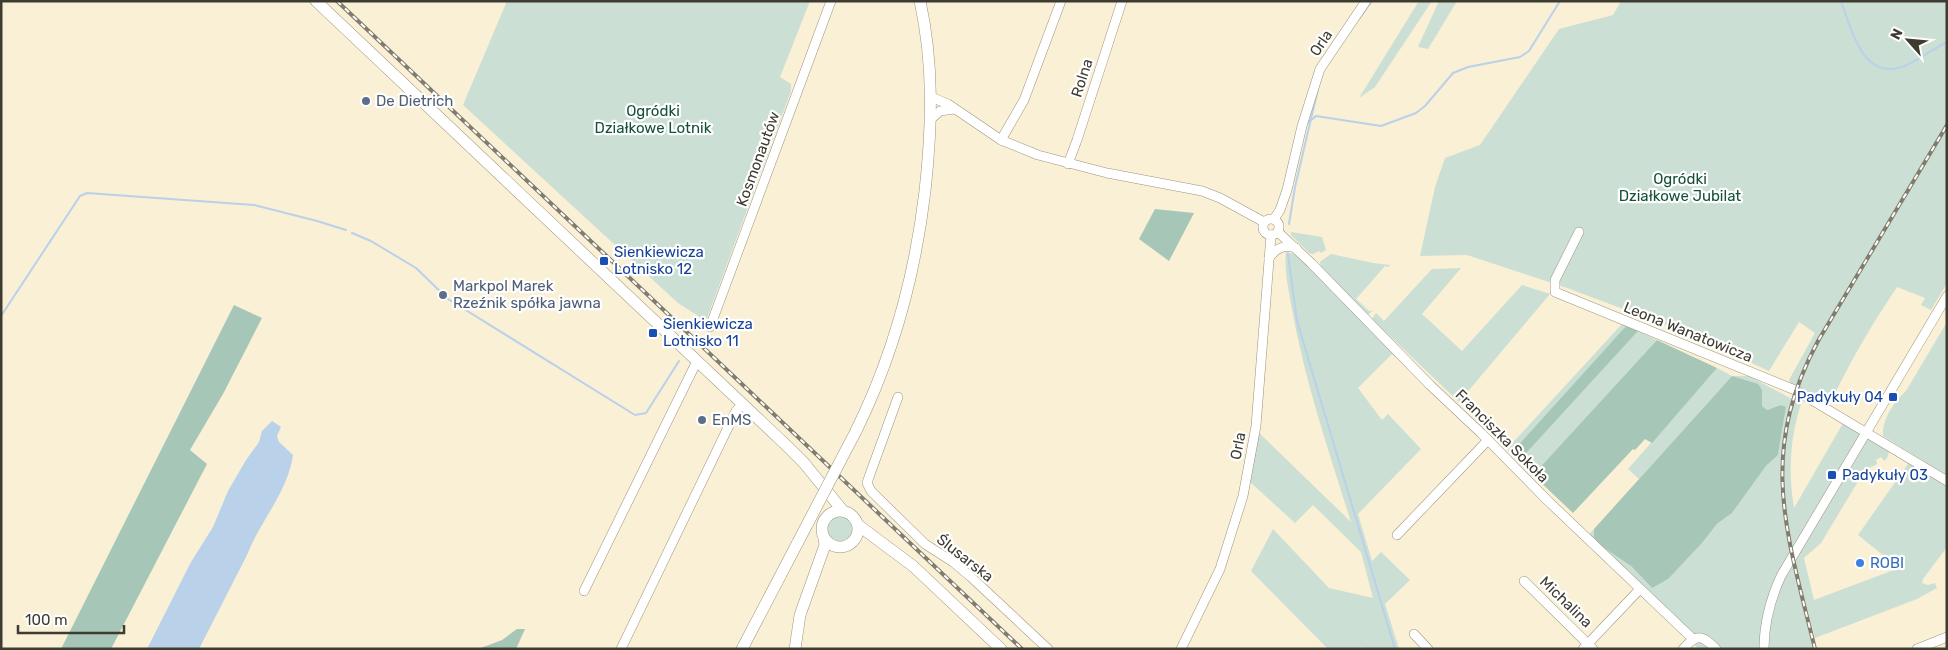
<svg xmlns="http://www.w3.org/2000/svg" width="1948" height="650" viewBox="0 0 1948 650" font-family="Rubik,sans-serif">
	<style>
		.green { fill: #cbdfd5 }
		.forest { fill: #a6c7b7 }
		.water { fill: #b9d1e9 }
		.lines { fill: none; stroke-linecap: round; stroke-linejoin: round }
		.stream { stroke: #b9d1e9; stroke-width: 2 }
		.minor-casing { stroke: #9c947c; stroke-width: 10 }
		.major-casing { stroke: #9c947c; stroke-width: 12 }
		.minor { stroke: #fff; stroke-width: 9 }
		.major { stroke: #fff; stroke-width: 11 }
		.rail-casing { stroke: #817c6c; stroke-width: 4 }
		.rail { stroke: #fff; stroke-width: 2; stroke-dasharray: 5.5; stroke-linecap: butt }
		.major-bridge-casing { stroke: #9c947c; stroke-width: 12; stroke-linecap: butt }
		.major-bridge { stroke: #fff; stroke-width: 11 }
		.service-dot { fill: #5c6f8a; stroke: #fff; stroke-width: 2 }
		.transit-dot { fill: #1a4fb4; stroke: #fff; stroke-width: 2 }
		.shop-dot { fill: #3f7fe0; stroke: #fff; stroke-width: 2 }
		.labels { text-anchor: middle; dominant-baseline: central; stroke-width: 4.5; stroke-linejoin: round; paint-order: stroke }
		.street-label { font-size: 15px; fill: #3e3b30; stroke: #fff }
		.service-label { font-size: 15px; fill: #4e5e75; stroke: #fff; text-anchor: start }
		.park-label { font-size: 15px; fill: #15503a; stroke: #fff }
		.transit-label { font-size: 15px; fill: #164399; stroke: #fff; text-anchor: start }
		.shop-label { font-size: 15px; fill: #366cbe; stroke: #fff; text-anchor: start }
	</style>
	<rect width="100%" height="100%" fill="#f9f0d6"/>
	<g class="green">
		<polygon points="507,1 810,1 780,77 791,84 791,91 706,321 678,303 463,105"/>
		<polygon points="1419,1 1432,1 1375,87 1359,98"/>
		<polygon points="1439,1 1457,1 1428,49 1418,47"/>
		<path d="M1621 1H1947V283L1931 310 1921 305 1925 298 1897 287C1872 324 1849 363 1830 404L1827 406 1792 386 1789 380 1815 333 1799 322 1769 371 1692 335 1570 289 1467 255 1420 256 1435 187 1445 158 1480 145 1559 29 1613 15Z"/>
		<polygon points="1291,232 1322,237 1326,250 1321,253 1319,251 1313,254 1309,253 1291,235"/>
		<path d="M1286 252 1294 254 1295 252 1396 354 1395 357 1392 354 1358 388 1382 420 1388 414 1421 449 1358 514 1372 561 1381 552 1410 580 1385 604 1399 649H1364L1361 647 1359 649H1328L1251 571 1273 529 1329 588 1373 598 1361 552 1313 505 1295 523 1249 481 1257 431 1351 522C1329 452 1305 382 1292 309 1289 291 1284 271 1286 252Z"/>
		<polygon points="1331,254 1373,263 1390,265 1389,267 1385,266 1356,299 1369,311 1373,310 1368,315 1321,268 1320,262"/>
		<polygon points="1461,268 1422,314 1462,351 1522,285 1550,294 1459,402 1372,319 1376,313 1384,321 1432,269"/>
		<path d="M1947 322V476L1883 436C1882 419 1894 402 1906 391Z"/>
		<polygon points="1622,324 1626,326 1511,453 1507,449"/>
		<polygon points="1638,331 1657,340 1533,475 1519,461"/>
		<path d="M1717 368 1732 376H1749L1801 404C1790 438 1788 472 1794 508L1842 425 1841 423 1888 448C1889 454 1889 457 1884 461L1881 457 1876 460 1877 464 1867 469 1862 475 1821 543 1804 558 1814 600 1899 568 1858 535 1908 464 1903 460 1904 458 1947 485V547L1923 579 1922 583 1928 585 1935 583 1937 588 1917 599 1815 638 1805 600 1802 601 1813 649H1699L1584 540 1594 529V537L1631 566 1651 587 1668 578 1702 543 1717 524 1732 513 1766 466 1778 455 1786 407 1781 405 1767 410 1761 406 1762 390 1732 376 1639 479 1628 469Z"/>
		<circle cx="840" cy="528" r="13"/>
	</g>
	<g class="forest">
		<polygon points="1155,209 1194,213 1169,261 1139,239"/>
		<polygon points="234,305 262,318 223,394 190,450 207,464 111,649 61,649"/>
		<polygon points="1626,326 1638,331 1519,461 1511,453"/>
		<polygon points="1657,340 1717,368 1652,443 1645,439 1635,450 1633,449 1573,513 1533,475"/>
		<polygon points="1732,376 1758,384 1762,390 1762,406 1767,410 1781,405 1786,407 1778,455 1766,466 1732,513 1717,524 1702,543 1668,579 1652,588 1631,566 1600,545 1594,537 1594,529"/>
		<polygon points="517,629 525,629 516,649 478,649 502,640"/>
	</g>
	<path class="water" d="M272 421 281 427 277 436 279 442 293 455C288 492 260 521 247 555L199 649H147L191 562 213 527 228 491 246 460 259 442 262 431Z"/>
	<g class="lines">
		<g class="stream">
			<path d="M1841 1C1851 28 1862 80 1902 67 1916 62 1933 49 1947 42"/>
			<polyline points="1359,19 1372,1"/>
			<polyline points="1309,122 1316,116 1381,126 1416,113 1425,106 1453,73 1468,67 1520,57 1529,51 1560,1"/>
			<polyline points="1289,224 1295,187 1318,89"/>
			<polyline points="352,233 371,241 416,268 448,299 635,415 646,413 679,361"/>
			<polyline points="1288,254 1297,321 1395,649"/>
			<polyline points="1,316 80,196 87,193 254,205 317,221 346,230"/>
		</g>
		<defs>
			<g id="minor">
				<polyline points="931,97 948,104 1001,140 1038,155 1107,173 1202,191 1220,198 1264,222"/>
				<polyline points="931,119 940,111 954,109"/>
				<polyline points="1001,140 1024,100 1061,1"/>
				<polyline points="1068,164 1077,140 1122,1"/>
				<circle cx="1271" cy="227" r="8"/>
				<polyline points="1274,219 1280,210 1287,190 1302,126 1320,69 1366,1"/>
				<polyline points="1278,232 1311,263 1430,385 1481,433 1547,500 1693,639"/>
				<polyline points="1579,232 1555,280 1555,292 1795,390 1947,481"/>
				<path d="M1269 258C1276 248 1284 244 1296 248"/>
				<polyline points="710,327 831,1"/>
				<polyline points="898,397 869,477 867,483 871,491 925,544 953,562 971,577 1048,649"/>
				<polyline points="1397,535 1488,440"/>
				<polyline points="1524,581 1593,649"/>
				<polyline points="584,591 697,361"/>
				<polyline points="1414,634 1428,649"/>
				<polyline points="621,649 736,411 743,404"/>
				<polyline points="1181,649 1220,569 1243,496 1256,426 1271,235"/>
				<polyline points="1583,649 1640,589"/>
				<path d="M1683 649C1697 634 1701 634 1716 649"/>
				<path d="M1764 649C1764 623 1770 600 1781 576L1947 296"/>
				<polyline points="1917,649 1947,637"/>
			</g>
			<g id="major">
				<polyline points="316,1 787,446 804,463 843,511"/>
				<path d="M856 431C894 354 915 276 925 191 932 127 934 65 920 1"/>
				<circle cx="840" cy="529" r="18"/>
				<polyline points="858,525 913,566 1001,649"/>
				<polyline points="742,649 798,542"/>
				<polyline points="795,649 800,615 825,545 824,538"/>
			</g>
		</defs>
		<use href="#minor" class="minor-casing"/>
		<use href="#major" class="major-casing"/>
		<use href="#minor" class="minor"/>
		<use href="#major" class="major"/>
		<defs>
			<g id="rail">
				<polyline points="337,1 1022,649"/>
				<path d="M1815 649C1787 533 1757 455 1818 341L1947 125"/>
			</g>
		</defs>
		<use href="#rail" class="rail-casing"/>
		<use href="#rail" class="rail"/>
		<defs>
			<polyline id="major-bridge" points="798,542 856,431"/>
		</defs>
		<use href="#major-bridge" class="major-bridge-casing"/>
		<use href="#major-bridge" class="major-bridge"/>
	</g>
	<g class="service-dot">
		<circle cx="366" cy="101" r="5"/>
		<circle cx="443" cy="295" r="5"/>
		<circle cx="702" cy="420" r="5"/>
	</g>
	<g class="transit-dot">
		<rect x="599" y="256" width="10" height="10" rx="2.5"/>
		<rect x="648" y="328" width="10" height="10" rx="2.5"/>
		<rect x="1888" y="392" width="10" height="10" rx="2.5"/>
		<rect x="1827" y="470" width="10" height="10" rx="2.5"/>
	</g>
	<circle class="shop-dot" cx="1860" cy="563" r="5"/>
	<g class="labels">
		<g class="street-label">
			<text transform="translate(1321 43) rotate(-56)">Orla</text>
			<text transform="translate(1082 78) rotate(-72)">Rolna</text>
			<text transform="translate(758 159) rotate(-70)">Kosmonautów</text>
			<text transform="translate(1688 332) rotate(22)">Leona Wanatowicza</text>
			<text transform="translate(1502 436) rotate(45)">Franciszka Sokoła</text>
			<text transform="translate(1238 446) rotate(-79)">Orla</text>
			<text transform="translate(965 558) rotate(38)">Ślusarska</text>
			<text transform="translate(1566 602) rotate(44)">Michalina</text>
		</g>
		<g class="service-label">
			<text x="376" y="101">De Dietrich</text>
			<text x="453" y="286">Markpol Marek<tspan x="453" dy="17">Rzeźnik spółka jawna</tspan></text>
			<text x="712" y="420">EnMS</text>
		</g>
		<g class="park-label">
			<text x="653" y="111">Ogródki<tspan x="653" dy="17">Działkowe Lotnik</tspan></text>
			<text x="1680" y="179">Ogródki<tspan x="1680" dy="17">Działkowe Jubilat</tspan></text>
		</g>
		<g class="transit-label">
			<text x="614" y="252">Sienkiewicza<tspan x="614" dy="17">Lotnisko 12</tspan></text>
			<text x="663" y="324">Sienkiewicza<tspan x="663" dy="17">Lotnisko 11</tspan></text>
			<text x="1883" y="397" text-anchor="end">Padykuły 04</text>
			<text x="1842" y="475">Padykuły 03</text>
		</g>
		<g class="shop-label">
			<text x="1870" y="563">ROBI</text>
		</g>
	</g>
	<rect width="1948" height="650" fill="none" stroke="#3e3b30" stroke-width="5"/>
	<g transform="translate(1908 40) rotate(297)" stroke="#ffffff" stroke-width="4" paint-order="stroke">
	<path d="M0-4L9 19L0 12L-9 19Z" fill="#3e3b30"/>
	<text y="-8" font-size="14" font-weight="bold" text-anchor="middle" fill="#3e3b30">N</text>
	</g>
	<path d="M18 625v8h106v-8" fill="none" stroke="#3e3b30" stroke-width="2.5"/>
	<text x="25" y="625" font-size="15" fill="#3e3b30" stroke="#ffffff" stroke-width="4" paint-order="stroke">100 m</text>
</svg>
